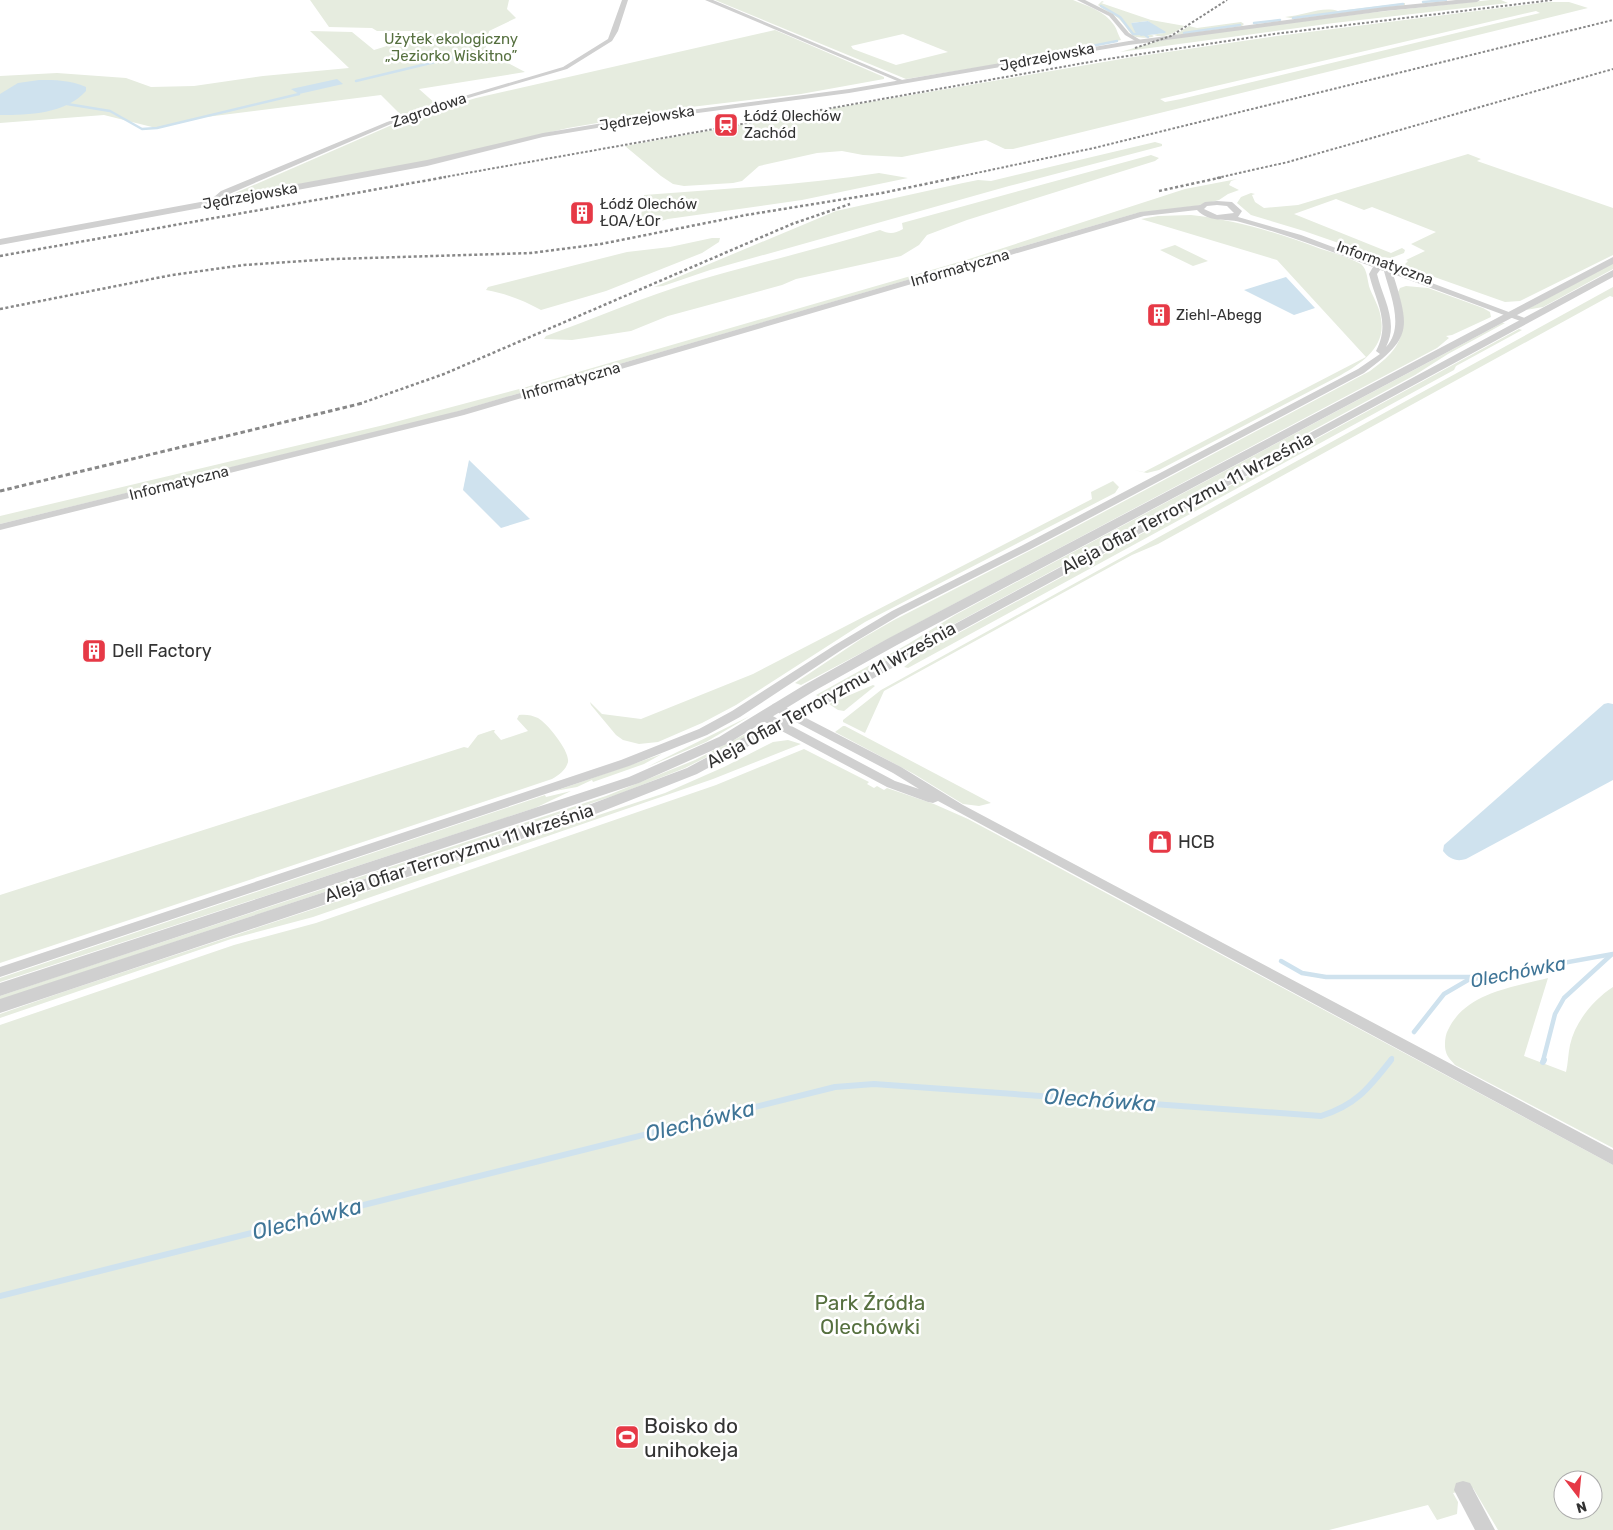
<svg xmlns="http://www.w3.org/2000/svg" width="1613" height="1530" viewBox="0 0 1613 1530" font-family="Rubik,sans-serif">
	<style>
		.green { fill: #e6ecdf; fill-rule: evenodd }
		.water { fill: #cfe2ee }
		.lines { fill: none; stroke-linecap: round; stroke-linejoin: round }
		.stream-far2 { stroke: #cfe2ee; stroke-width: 2.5 }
		.stream-far1 { stroke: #cfe2ee; stroke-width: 4.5 }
		.stream { stroke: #cfe2ee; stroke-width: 6 }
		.minor { fill: #d0d0d0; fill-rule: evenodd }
		.tertiary { fill: #d0d0d0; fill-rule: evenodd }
		.rail-far2 { stroke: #888; stroke-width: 2; stroke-dasharray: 2.5 2; stroke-linecap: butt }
		.rail-far1 { stroke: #888; stroke-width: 2.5; stroke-dasharray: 3 2.5; stroke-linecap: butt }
		.rail { stroke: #888; stroke-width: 3; stroke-dasharray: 4.5 3; stroke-linecap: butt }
		.labels { text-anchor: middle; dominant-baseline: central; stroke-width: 5; stroke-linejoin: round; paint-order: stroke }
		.far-park-label { font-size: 15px; fill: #56703f; stroke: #fff }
		.far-street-label { font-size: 15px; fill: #333; stroke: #fff }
		.far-poi-label { font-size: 15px; fill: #333; stroke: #fff; text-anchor: start }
		.street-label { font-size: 18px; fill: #333; stroke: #fff }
		.poi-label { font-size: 18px; fill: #333; stroke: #fff; text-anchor: start }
		.water-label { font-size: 19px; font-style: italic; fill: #3f7597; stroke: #fff }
		.near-park-label { font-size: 21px; fill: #56703f; stroke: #fff }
		.near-poi-label { font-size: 21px; fill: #333; stroke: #fff; text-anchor: start }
		.near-water-label { font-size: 22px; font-style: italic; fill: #3f7597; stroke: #fff }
	</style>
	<rect width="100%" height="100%" fill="#fff"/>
	<g class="green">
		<polygon points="310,0 509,0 507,9 516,18 489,31 485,51 525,72 419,89 437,105 404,115 400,114 381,95 198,118 156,128 104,115 0,123 0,76 57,73 126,78 151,87 194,86 263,76 349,68 310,31 352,32 374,50 403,41 421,31 377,31 372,28 329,27"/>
		<path d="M715 0H1073C1087 6 1105 11 1114 25 1117 29 1118 35 1121 40L1050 56 906 79ZM903 34 948 52 896 65 853 49 851 46Z"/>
		<polygon points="1490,0 1501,0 1508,3 1334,23 1120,52 1166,39 1368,13"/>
		<path d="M1102 1 1104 2 1101 3 1151 20 1185 26C1175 32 1166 39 1154 35L1152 36 1154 37C1126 40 1134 33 1118 18 1112 13 1104 10 1098 5ZM1148 21 1164 33C1148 35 1140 40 1131 23Z"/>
		<path d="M1547 2H1569L1588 8 1013 149H1005L986 140 902 157 863 155 842 151 817 153 759 166 742 181 733 183 684 186 673 184 661 176 625 146 829 109 1133 57 1277 36ZM1536 11 1540 13 1181 99 1165 102 1160 99Z"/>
		<path d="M1405 3V5L1296 19 1285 17C1302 16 1322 6 1338 11Z"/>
		<polygon points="1241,22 1244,24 1242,26 1175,35 1189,26 1197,28"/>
		<polygon points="775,30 884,77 884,79 801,94 691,107 568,128 432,160 224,198 401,121 476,98"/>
		<polygon points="1155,142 1162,144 1162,146 1009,186 710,270 663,286 654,287 836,211 963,183 978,180 991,181"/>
		<polygon points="1468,154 1481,159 1477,161 1613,208 1613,255 1520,301 1505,302 1409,268 1405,264 1408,261 1406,260 1425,251 1411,244 1436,232 1372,207 1364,210 1336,199 1294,214 1391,253 1402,248 1405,250 1404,253 1391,258 1379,257 1304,231 1251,215 1237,203 1241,197 1251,193 1255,194 1252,195 1255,202 1264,208 1298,205"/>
		<path d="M1151 155 1159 158 1155 161 967 220 927 235 919 245 901 256 796 279 782 285 668 316 631 331 572 340 544 339 546 336C596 318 645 296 696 281 758 263 819 249 880 230 889 234 894 234 903 229L902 223Z"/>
		<path d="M879 173 908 178 802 200 668 219 647 225 640 223 644 195C724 189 800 185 879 173Z"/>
		<polygon points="1237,179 1231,181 1229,185 1239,190 1228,194 1219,200 1196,206 1137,213 445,415 0,524 0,516 384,425 523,388 966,260 1185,189"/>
		<path d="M1191 215C1236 220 1279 233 1321 249 1335 253 1349 258 1361 264 1368 270 1367 281 1370 289 1374 299 1380 308 1381 319 1386 347 1362 363 1341 375L1159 470 1147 473 1134 470 1144 472 1366 357 1277 260 1141 219 1158 216Z"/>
		<path d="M712 238H720L719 242 702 253 606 291 541 310C523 300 507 294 486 290L488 287 627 252 670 247Z"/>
		<polygon points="1175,245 1208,261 1193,266 1160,250"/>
		<polygon points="1613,263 1613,269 1543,307 1526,310"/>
		<path d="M1406 286 1428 288 1483 308 1490 312 1491 317 1452 335 1446 336 1449 338 1437 348 801 685 795 683 861 639 894 620 1045 543 1370 371C1404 347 1408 331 1398 292L1400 288Z"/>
		<polygon points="1613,287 1613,297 1610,296 1158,544 1132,555 884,691 865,733 843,722 843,720 881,690"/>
		<polygon points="1502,323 1505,323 1448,354 1415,375 819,697 816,695 908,644 955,615"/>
		<polygon points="1519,329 1522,330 1456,366 1454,370 908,668 904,667 920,654"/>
		<polygon points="1113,481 1119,487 1115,493 865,622 736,705 702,723 658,742 639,744 623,740 616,735 591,705 590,702 602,714 641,719 753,674 1092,499 1091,492"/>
		<polygon points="873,685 875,686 844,711 838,710 829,704"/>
		<path d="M519 715C525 714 532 715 538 718 547 723 570 751 568 762 566 770 559 775 552 779L0 963V895L464 747 468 748 478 735 493 730H495L494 732 501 740 528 731 517 719Z"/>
		<polygon points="750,716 706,742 647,767"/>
		<polygon points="843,726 845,726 991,803 979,806 963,804 914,774 835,732"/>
		<polygon points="759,727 762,729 685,768 619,794 0,1000 0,996 62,975 606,796 695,760"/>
		<polygon points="788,740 801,744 713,779 313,917 231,939 0,1018 0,1014 66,991 665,793 724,767 773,742"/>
		<path d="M804 749 869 782 867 784 874 788 877 786 884 790 887 788 934 804 968 819 1613 1165V1530H1498L1473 1488 1453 1493 1458 1502 1457 1514 1437 1520 1428 1505 1329 1530H0V1025L234 945 316 923 716 785ZM1563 1480H1593V1510H1563Z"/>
		<polygon points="662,754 644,764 593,782 592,780 577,787 555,791"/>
		<polygon points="571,791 535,808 0,982 0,978 545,795 546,797"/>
		<path d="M1548 978 1524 1056 1566 1072C1568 1064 1568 1054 1570 1045 1575 1022 1593 1000 1613 987V1148L1455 1065C1452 1061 1447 1057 1446 1052 1444 1046 1445 1035 1448 1030 1465 993 1513 987 1548 978Z"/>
	</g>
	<g class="water">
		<polygon points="1148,21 1166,32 1165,33 1141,36 1135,32 1131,23"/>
		<polygon points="337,79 343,84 299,94 291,89"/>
		<path d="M39 80C55 80 71 80 86 87V91C65 114 29 115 0 115V94L18 83Z"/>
		<polygon points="1286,277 1315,308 1294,315 1244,290"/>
		<polygon points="469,460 530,519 501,528 463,490"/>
		<path d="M1608 703 1613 704V780L1466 859C1457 862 1449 859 1443 851L1444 845 1604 704Z"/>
	</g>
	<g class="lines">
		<g class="stream-far2">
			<polyline points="1423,2 1446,0"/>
			<polyline points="1101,6 1120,17 1133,34 1139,34"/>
			<polyline points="1293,18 1403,4"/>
			<polyline points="1254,23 1280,20"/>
			<polyline points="1184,33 1240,25"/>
			<polyline points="1145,35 1148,37"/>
			<polyline points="1027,59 1117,41"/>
			<polyline points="356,81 464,55 484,54"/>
			<polyline points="67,104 110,111 142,129 157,128 299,94"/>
		</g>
		<g class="stream-far1">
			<polyline points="1281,961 1302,973 1326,977 1471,977"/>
			<polyline points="1414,1032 1444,994 1468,980 1613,954"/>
			<polyline points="1390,1061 1392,1058"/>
			<polyline points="1543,1061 1555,1014 1564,998 1611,955"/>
		</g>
		<g class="stream">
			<polyline points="1543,1062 1544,1060"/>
			<path d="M0 1296 835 1087 874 1084 1321 1116C1356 1105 1369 1088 1391 1060"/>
		</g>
		<g class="minor">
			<polygon points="622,0 628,0 618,31 612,41 567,69 465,99 391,124 227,195 214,205 207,203 221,191 387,122 461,97 563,67 608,39"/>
			<polygon points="705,0 713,0 907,82 902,83"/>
			<polygon points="1077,0 1085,0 1113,14 1129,33 1142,41 1137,42 1125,35 1109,16"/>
			<path d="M1217 201 1232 202 1242 211 1238 217 1301 235 1381 265 1393 263 1394 265 1392 268 1530 320 1523 322 1393 274C1410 329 1412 338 1364 373L1031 549 900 615 843 649 740 717 707 735 629 766 0 977V967L621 760 699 729 732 711 835 645 892 611 1023 545 1358 369 1380 354 1376 351C1391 322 1376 303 1369 274L1373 267C1329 251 1286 234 1240 222 1225 218 1209 223 1197 210L1144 216 464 415 0 530V524L458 411 1140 212 1200 205 1205 202ZM1217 205 1227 206 1234 213 1217 215 1204 209 1207 206ZM1380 270 1384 271C1390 294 1405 327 1386 347 1399 322 1383 299 1377 274Z"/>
			<polygon points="777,703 901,767 963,805 1613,1150 1613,1165 938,801 933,803 928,802 887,787 759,719 757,716 759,713 767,713 895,781 919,789 893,773 773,710 771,707 773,704"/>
			<polygon points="1463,1481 1470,1483 1495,1530 1475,1530 1454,1490 1456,1483"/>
		</g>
		<g class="tertiary">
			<polygon points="1456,0 1480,0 1477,2 1385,11 1129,45 849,93 645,120 543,137 427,166 0,245 0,239 427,160 543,133 645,116 849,89 1129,41 1385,7"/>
			<polygon points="1613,257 1613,264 897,645 816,690 729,743 639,783 0,996 0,983 629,777 719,737 806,684 887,639"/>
			<polygon points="1613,270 1613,277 697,774 593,815 0,1013 0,999 583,807 687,768"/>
		</g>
		<g class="rail-far2">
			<polyline points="1135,48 1171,36 1227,0"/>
			<polyline points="439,178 1101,60 1274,34 1552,0"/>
			<polyline points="953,178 1094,148 1613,20"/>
			<polyline points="1217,178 1288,162 1613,69"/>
		</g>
		<g class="rail-far1">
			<polyline points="1159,191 1223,177"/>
			<polyline points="0,256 446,177"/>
			<polyline points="0,309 172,275 244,265 333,259 531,253 601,244 746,215 882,193 959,177"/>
			<polyline points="359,404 444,374 792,224 850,204"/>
		</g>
		<polyline class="rail" points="0,491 363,403"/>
	</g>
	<defs>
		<symbol id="station-square" viewBox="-11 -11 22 22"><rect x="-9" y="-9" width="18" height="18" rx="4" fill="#e63946" stroke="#fff"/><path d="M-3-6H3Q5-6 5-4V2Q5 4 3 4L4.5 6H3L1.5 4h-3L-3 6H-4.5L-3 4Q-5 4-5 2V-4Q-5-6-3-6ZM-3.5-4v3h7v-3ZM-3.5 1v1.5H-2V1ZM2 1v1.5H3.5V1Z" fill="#fff"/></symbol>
		<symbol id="building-square" viewBox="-11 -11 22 22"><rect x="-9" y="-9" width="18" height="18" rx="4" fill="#e63946" stroke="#fff"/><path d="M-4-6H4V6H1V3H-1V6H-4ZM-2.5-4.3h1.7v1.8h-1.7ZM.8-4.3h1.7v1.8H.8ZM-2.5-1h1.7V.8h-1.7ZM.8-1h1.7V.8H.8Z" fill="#fff"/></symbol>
		<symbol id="shop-square" viewBox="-11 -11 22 22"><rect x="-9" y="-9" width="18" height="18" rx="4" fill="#e63946" stroke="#fff"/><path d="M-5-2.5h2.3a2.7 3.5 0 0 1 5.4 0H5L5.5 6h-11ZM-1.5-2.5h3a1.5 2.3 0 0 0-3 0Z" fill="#fff"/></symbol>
		<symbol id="stadium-square" viewBox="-11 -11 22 22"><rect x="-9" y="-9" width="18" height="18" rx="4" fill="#e63946" stroke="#fff"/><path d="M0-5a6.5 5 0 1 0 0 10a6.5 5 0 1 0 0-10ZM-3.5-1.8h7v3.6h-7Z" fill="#fff"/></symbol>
	</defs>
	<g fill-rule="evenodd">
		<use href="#station-square" x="712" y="111" width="28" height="28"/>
		<use href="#building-square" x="568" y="199" width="28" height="28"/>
		<use href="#building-square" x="1145" y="301" width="28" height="28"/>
		<use href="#building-square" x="80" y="637" width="28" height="28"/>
		<use href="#shop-square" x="1146" y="828" width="28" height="28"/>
		<use href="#stadium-square" x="613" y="1423" width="28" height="28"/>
	</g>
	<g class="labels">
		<g class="far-park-label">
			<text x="451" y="39">Użytek ekologiczny<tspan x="451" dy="17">„Jeziorko Wiskitno”</tspan></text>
		</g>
		<g class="far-street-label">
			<text transform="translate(1047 57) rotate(-11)">Jędrzejowska</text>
			<text transform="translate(429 110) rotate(-19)">Zagrodowa</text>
			<text transform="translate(647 118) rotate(-9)">Jędrzejowska</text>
			<text transform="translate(250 196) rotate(-10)">Jędrzejowska</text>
			<text transform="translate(1385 263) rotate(20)">Informatyczna</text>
			<text transform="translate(960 268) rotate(-16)">Informatyczna</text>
			<text transform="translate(571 381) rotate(-16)">Informatyczna</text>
			<text transform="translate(179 483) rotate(-14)">Informatyczna</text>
		</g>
		<g class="far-poi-label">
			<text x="744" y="116">Łódź Olechów<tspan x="744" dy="17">Zachód</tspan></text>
			<text x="600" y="204">Łódź Olechów<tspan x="600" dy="17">ŁOA/ŁOr</tspan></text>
			<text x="1176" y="315">Ziehl-Abegg</text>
		</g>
		<g class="street-label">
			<text transform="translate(1187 503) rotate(-28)">Aleja Ofiar Terroryzmu 11 Września</text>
			<text transform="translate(831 695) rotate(-29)">Aleja Ofiar Terroryzmu 11 Września</text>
			<text transform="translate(459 853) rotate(-18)">Aleja Ofiar Terroryzmu 11 Września</text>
		</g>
		<g class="poi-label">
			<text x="112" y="651">Dell Factory</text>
			<text x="1178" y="842">HCB</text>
		</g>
		<g class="water-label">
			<text transform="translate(1518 972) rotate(-11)">Olechówka</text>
		</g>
		<g class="near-park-label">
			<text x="870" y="1302">Park Źródła<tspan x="870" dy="24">Olechówki</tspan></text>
		</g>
		<g class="near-poi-label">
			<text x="644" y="1425">Boisko do<tspan x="644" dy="24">unihokeja</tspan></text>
		</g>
		<g class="near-water-label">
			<text transform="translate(1100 1100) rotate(4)">Olechówka</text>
			<text transform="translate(700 1121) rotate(-14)">Olechówka</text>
			<text transform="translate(307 1219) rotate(-14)">Olechówka</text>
		</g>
	</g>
	<g transform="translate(1578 1495) rotate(164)"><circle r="24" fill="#ffffff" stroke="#adadad"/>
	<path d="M0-4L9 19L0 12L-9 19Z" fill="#e63946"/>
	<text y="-8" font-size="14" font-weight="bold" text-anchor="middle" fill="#333333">N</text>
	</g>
</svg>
